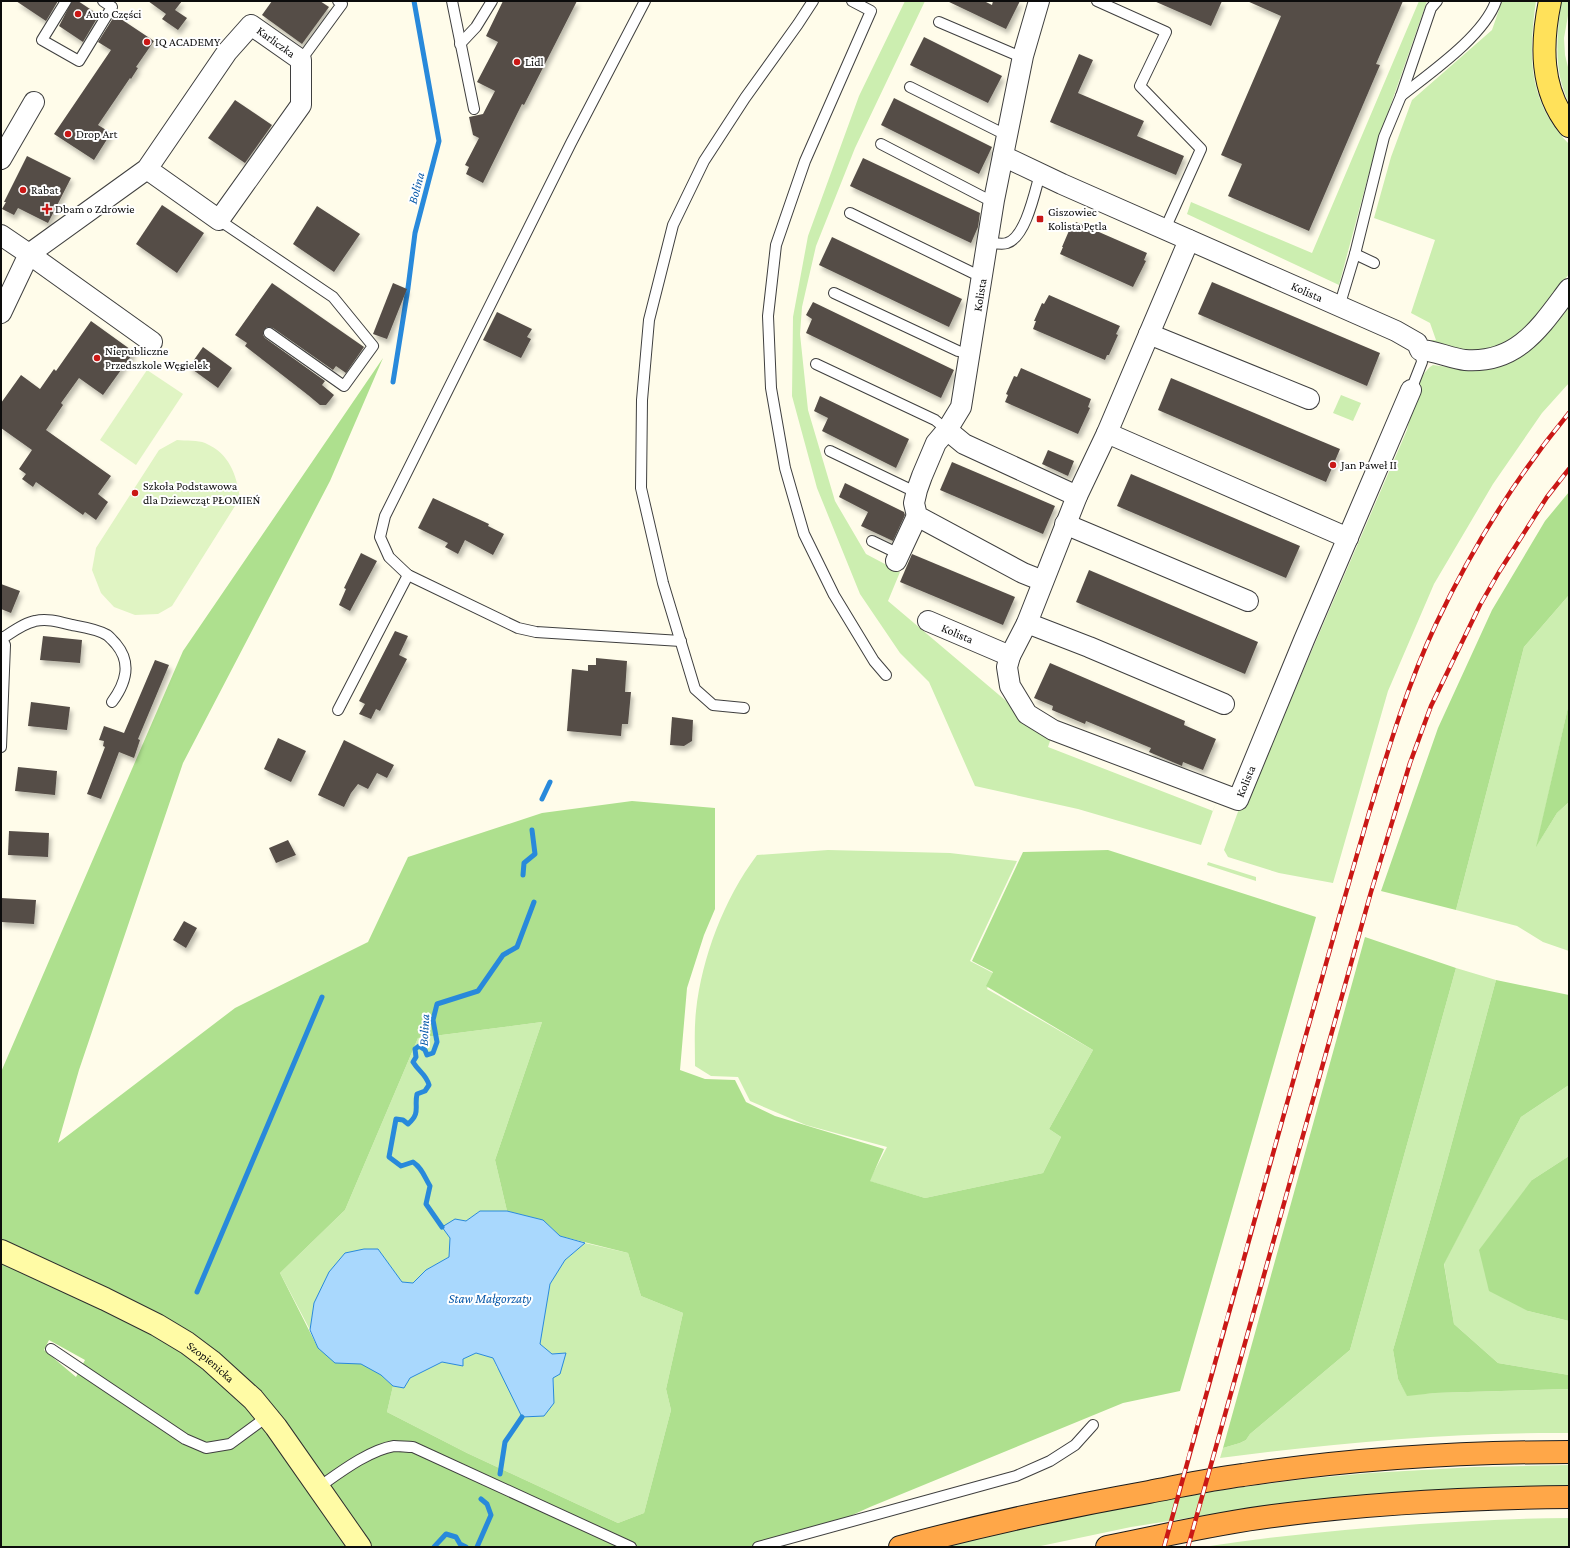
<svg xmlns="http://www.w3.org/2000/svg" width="1570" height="1548" viewBox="0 0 1570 1548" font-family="'Crimson Pro',serif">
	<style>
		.green { fill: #cceeb0 }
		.forest { fill: #aee08e; fill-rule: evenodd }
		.pitch { fill: #e0f4c3 }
		.water { fill: #a9d8fd; stroke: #2889db }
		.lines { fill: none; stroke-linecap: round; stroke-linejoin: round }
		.stream { stroke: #2889db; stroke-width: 5 }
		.building { fill: #554d47; filter: url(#shadow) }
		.lane-casing { stroke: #3f3f3f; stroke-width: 12 }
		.street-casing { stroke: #3f3f3f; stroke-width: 22 }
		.secondary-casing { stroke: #2e2e2e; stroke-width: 24 }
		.primary-casing { stroke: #1d1d1d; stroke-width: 24 }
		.highway-casing { stroke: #1d1d1d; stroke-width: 24 }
		.lane { stroke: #fff; stroke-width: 10 }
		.street { stroke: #fff; stroke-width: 20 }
		.secondary { stroke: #fffba5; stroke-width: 22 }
		.primary { stroke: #ffe15a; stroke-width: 22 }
		.highway { stroke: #ffa748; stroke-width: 22 }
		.rail-casing { stroke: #ca1816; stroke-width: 4.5 }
		.rail { stroke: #fff; stroke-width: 3; stroke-dasharray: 9; stroke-linecap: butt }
		.poi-dot { fill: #ca1816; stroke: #fff; stroke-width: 1.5 }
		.labels { text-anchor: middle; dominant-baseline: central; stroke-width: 4; stroke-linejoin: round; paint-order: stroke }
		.poi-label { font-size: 12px; fill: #0c0c0c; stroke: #fff; text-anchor: start }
		.street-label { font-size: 12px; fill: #0c0c0c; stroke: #fff }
		.water-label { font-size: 13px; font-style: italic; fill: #095aaa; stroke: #fff }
	</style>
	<defs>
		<filter id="shadow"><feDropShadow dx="2.5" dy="4.5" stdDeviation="2" flood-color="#0004"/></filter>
	</defs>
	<rect width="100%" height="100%" fill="#fffcea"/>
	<g class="green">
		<polygon points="905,1 925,1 855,148 816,246 802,307 800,334 808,410 835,501 866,554 900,572 888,601 1025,717 1052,735 1048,747 1213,811 1217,799 1201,845 1078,809 975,786 929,682 900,653 860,594 817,488 792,396 793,317 808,236 859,96"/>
		<polygon points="1419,1 1427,1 1376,147 1339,285 1187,214 1191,202 1312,253"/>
		<path d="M1502 1H1536C1528 56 1528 102 1569 144V274L1531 323 1512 340 1489 349 1468 351 1458 349 1430 340H1436L1430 323 1411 313 1435 240 1374 218 1391 157 1412 100 1492 30Z"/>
		<path d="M1561 1H1569V10L1564 38 1565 55 1569 71V103C1553 70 1557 37 1561 1Z"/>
		<path d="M1569 305V383L1542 413 1493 484 1434 584 1388 691 1333 883 1279 873 1228 857 1224 850 1239 809 1243 810 1407 430C1412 412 1416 374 1433 365L1462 369 1522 355 1541 341Z"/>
		<polygon points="1341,395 1361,403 1353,421 1333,413"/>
		<polygon points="1569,595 1569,703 1537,845 1557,813 1569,802 1569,951 1543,942 1517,926 1456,910 1524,647"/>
		<path d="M828 850 950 853 1017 861 970 961 993 973 987 989 1093 1050 1049 1129 1061 1137 1043 1173 925 1198 869 1181 887 1147 806 1125 750 1101 738 1077 711 1076 695 1066C695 1048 694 1029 696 1011 702 957 724 899 757 855Z"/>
		<polygon points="1208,862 1256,877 1256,881 1207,865"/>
		<path d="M1456 968 1496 980 1441 1183 1393 1350 1398 1379 1407 1395 1435 1393 1569 1389V1433C1455 1432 1334 1443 1220 1458L1223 1448 1240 1443 1246 1440 1250 1434 1350 1350Z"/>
		<polygon points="542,1022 495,1160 507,1211 480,1211 466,1221 443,1227 450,1238 449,1257 426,1270 413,1283 402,1282 378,1249 314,1303 310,1330 280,1273 345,1210 418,1038"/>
		<polygon points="1569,1085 1569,1156 1532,1180 1528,1311 1569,1321 1569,1375 1498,1363 1454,1324 1444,1263 1521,1117"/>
		<polygon points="585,1243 628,1253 641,1296 683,1313 666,1389 671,1410 644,1513 618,1523 467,1453 387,1412 393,1386 404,1388 410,1378 442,1362 463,1366 463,1359 476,1353 493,1358 497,1368 554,1389 553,1378 565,1353 552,1354 540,1344 550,1284 565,1260"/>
		<polygon points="1569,1465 1569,1486 1281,1504 1232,1511 1131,1527 1036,1547 938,1547 1149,1502 1235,1488 1304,1479 1370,1473 1475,1467"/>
		<path d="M1569 1518V1547H1203C1275 1536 1347 1529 1420 1524 1470 1521 1519 1518 1569 1518Z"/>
	</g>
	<g class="forest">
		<path d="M383 358 330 481 183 763 79 1070 58 1143 235 1008 368 942 408 857 542 813 632 801 715 808V909L704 935 687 988 680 1070 705 1079 735 1080 746 1102 775 1116 884 1149 870 1181 925 1198 1043 1173 1061 1137 1049 1129 1093 1050 986 986 993 972 972 961 1023 852 1108 850 1316 917 1180 1391 1123 1403 870 1507 782 1547H1V1072L183 651ZM542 1022 495 1160 507 1211 543 1220 560 1236 628 1253 641 1296 683 1313 666 1389 671 1410 644 1513 618 1523 467 1453 387 1412 393 1386 381 1375 369 1360 318 1348 280 1273 345 1210 418 1038ZM49 1340 85 1360 76 1377 44 1350Z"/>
		<polygon points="1569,492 1569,595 1524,647 1456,910 1381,891 1438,728 1492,610 1545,521"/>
		<polygon points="1569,703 1569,802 1557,813 1536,847"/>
		<polygon points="1365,937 1456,968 1350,1350 1250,1434 1246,1440 1240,1443 1223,1448"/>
		<polygon points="1496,980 1569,995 1569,1085 1521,1117 1444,1264 1454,1324 1498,1363 1569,1375 1569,1389 1435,1393 1407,1396 1398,1379 1393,1350 1441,1183"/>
		<polygon points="1569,1156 1569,1321 1528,1311 1489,1291 1479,1250 1532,1180"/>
	</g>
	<g class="pitch">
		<polygon points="147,370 183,394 136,465 100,440"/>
		<path d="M177 440C186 441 198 440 205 443 230 454 236 474 240 498L172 606 158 614 135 615 114 607 101 593 92 570 96 548 159 450Z"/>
	</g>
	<polygon class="water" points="480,1211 507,1211 543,1220 560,1236 585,1243 565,1260 550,1284 540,1344 552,1354 566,1353 560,1374 553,1378 554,1403 544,1416 522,1417 493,1358 476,1353 463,1359 463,1366 442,1362 410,1378 404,1388 393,1386 381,1375 361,1364 335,1363 318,1348 310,1330 314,1303 329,1272 345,1253 364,1249 378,1249 402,1282 413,1283 426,1270 449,1257 450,1238 442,1227 455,1219 466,1221"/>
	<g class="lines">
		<g class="stream">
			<polyline points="393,382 408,288 415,233 439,141 414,1"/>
			<polyline points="542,799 550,782"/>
			<polyline points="523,875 524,863 535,854 532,830"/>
			<path d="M442 1227 426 1204 430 1186C424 1176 422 1168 413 1162L401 1166 389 1157 396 1119 403 1120 408 1124C421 1113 414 1107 417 1094L425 1091 429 1085C426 1074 419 1072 413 1062L416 1057 415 1049 419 1046 425 1050 427 1055 433 1053 437 1042 433 1020 437 1004 478 991 503 955 517 947 534 902"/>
			<polyline points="197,1292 322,997"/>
			<polyline points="500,1474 505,1442 522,1417"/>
			<polyline points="434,1547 446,1534 456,1537 460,1544 466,1547"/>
			<polyline points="477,1547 491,1515 487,1504 481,1499"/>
		</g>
	</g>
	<g class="building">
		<polygon points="16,1 58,1 46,21"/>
		<polygon points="72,1 78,1 99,15 83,42 59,26"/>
		<polygon points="148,1 182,1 175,10 187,18 178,30 162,19 166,14"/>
		<polygon points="272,1 320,1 329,7 302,44 262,15"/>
		<polygon points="503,1 577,1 524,105 522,104 483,183 466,174 469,167 465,165 479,138 473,135 469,117 483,114 495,91 477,82 498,42 486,36"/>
		<polygon points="947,1 984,1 992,5 993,1 1020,1 1006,29"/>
		<polygon points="1154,1 1222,1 1211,26"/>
		<polygon points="1247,1 1403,1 1376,64 1380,65 1309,231 1228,196 1242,164 1221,155 1281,16"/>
		<polygon points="115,15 154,41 136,67 138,68 131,79 130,78 98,125 111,133 94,160 54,134 111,50 98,42"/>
		<polygon points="924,37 1002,76 988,103 910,65"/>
		<polygon points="1079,54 1093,60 1078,93 1144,121 1137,136 1184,156 1176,175 1050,122"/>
		<polygon points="894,98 992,147 979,174 881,125"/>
		<polygon points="235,100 272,125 245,163 208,138"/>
		<polygon points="27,156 71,178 48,223 18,208 14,215 2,209 6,202 4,202"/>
		<polygon points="863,158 980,213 978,227 971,243 850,186"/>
		<polygon points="162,205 204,233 177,273 136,244"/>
		<polygon points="317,206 360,234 334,272 293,244"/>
		<polygon points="1076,222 1147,253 1144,260 1146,261 1133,287 1060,254 1063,247 1062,247 1071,226 1073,228"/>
		<polygon points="832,237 962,299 949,327 819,265"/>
		<polygon points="1212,282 1380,353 1367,386 1198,314"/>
		<polygon points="272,283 364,347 346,373 336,366 333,370 273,328 267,327 264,330 263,335 265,338 325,381 322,385 334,395 326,405 320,405 308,395 245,346 247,343 235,335"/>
		<polygon points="393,283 407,289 387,339 373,334"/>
		<polygon points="1049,295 1120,326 1116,334 1118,335 1109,355 1107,355 1105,360 1033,329 1036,321 1034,321 1042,303 1044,304"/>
		<polygon points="813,302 954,370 941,398 806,333 812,319 806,315"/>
		<polygon points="497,312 532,329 527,337 531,339 521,358 483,340"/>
		<polygon points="91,321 134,352 103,395 79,378 61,403 63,405 46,430 111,476 98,494 108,502 96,520 85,512 83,515 36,482 33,487 22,479 26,474 19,469 32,450 1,428 1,403 21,375 40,389 54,369 56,371"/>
		<polygon points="203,347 232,368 218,388 189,367"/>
		<polygon points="1021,368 1091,399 1088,407 1090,408 1078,434 1005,402 1008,395 1006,394 1014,376 1017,377"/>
		<polygon points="1171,378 1340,449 1326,482 1158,410"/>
		<polygon points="820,396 909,439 896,468 822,431 828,418 814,411"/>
		<polygon points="1048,450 1074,461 1068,476 1042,464"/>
		<polygon points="952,462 1055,506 1043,534 940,490"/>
		<polygon points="1131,474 1300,546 1286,578 1117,506"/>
		<polygon points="845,483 904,512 905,515 893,541 861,526 868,512 839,497"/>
		<polygon points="433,498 489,524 488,526 504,534 493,555 465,540 458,554 445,547 448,543 418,528"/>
		<polygon points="361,553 377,561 350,611 339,605 346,589 344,588"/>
		<polygon points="912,554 1015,597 1003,625 900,582"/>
		<polygon points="1089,570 1258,642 1245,674 1076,602"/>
		<polygon points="1,584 20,591 11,613 1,609"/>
		<polygon points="395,631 408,636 399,655 407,659 380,711 376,709 371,719 359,714 365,704 359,701"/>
		<polygon points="43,636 82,640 80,663 40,660"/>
		<polygon points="596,658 627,661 625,692 631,692 628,724 622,724 621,736 567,731 572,669 588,671 588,665 596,665"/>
		<polygon points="155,660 169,665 138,739 140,740 134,758 119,752 101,799 87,794 105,747 103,746 104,741 99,740 104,726 124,733"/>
		<polygon points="1050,663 1185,721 1184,725 1216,739 1203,770 1183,762 1182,766 1149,752 1151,748 1086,721 1085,724 1052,710 1053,706 1034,698"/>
		<polygon points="31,702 70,707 67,730 28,726"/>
		<polygon points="672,717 693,720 692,741 684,746 670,745"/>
		<polygon points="278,738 306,751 291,782 264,769"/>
		<polygon points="344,740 394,765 387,778 377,773 368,789 358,784 351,793 344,807 318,795"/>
		<polygon points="18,767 57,771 55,795 15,791"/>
		<polygon points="9,831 49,833 48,857 8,855"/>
		<polygon points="288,840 296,855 276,863 269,848"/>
		<polygon points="1,898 36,900 34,924 1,922"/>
		<polygon points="184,921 197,928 186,948 173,940"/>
	</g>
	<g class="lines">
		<defs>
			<g id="lane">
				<polyline points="66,1 42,40 79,61 112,7 103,1"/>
				<polyline points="452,1 474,109"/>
				<polyline points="645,1 571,143 385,516 380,537 389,557 408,575 518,628 536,632 681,641"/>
				<polyline points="852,1 871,11 805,161 776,245 768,316 771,388 785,468 804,534 834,595 874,661 886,675"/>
				<polyline points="1097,1 1166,32 1140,86 1201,149 1165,229"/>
				<polyline points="939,22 1014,54 1023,56"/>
				<polyline points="460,44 476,27 492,1"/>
				<polyline points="301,60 342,4 338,1"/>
				<polyline points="910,87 998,131 1008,133"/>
				<path d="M1401 96C1430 73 1484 36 1496 1"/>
				<polyline points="881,144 985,198 994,200"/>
				<polyline points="850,213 973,273 983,274"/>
				<polyline points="219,220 333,297 373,346 344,386 269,333"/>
				<path d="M988 242C994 243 1002 245 1007 243 1026 237 1035 191 1040 174"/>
				<polyline points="1355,254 1374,263"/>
				<polyline points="834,293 958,351 971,354"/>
				<polyline points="1339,307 1355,254 1384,137 1401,96 1431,8 1437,1"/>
				<polyline points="816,364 935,420 947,430"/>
				<polyline points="1411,390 1422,362 1420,350"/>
				<polyline points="830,451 907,488 917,490"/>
				<polyline points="872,541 899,554"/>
				<polyline points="1,637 5,645 1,747"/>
				<path d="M3 638C12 632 24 623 35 621 47 618 60 622 72 625 83 627 97 629 107 635 110 637 113 641 116 644 132 663 126 683 112 702"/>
				<polyline points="744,708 713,705 695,689 663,583 641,488 642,400 649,320 673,225 704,161 745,98 798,24 813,1"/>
				<polyline points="338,710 408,575"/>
				<polyline points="51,1349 185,1439 206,1448 230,1444 268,1416"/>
				<path d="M319 1487C339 1473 369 1450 394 1446 400 1446 407 1447 413 1447L631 1547"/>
				<polyline points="758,1547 1016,1476 1050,1461 1075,1445 1093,1425"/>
			</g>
			<g id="street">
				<polyline points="1039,1 1023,56 994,200 961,407 947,430 936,443 922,476 917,490 914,503 917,516 1023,573 1043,581"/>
				<path id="s1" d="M1003 156 1062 184 1396 331 1417 343 1420 350C1429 349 1453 359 1465 360 1518 364 1541 326 1569 289"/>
				<polyline points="1,159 34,102"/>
				<polyline points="147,169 219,220 301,105 301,60 251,25 227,52 147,169 29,254 152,342"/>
				<polyline points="1,235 29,254 1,313"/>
				<path id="s2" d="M1189 240 1107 433 1077 496 1027 623 1010 656 1007 667 1010 686 1027 714 1053 730 1238 800 1304 640 1411 390"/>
				<polyline points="1149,334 1309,399"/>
				<polyline points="947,430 964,444 1077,496"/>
				<polyline points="1107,433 1348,538"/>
				<polyline points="1065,524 1248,601"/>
				<polyline points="896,561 917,516"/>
				<path id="s3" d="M928 621 1010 656"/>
				<polyline points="1027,623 1089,647 1224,704"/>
			</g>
			<g id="secondary">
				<path id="s4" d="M1 1251 105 1299 157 1325 187 1343 211 1361 253 1399 276 1427 360 1547"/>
			</g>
			<path id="primary" d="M1550 1C1541 44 1540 90 1569 126"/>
			<g id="highway">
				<path d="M900 1547C982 1525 1065 1507 1149 1492 1180 1486 1211 1479 1243 1475 1351 1459 1460 1452 1569 1452"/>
				<path d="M1107 1547C1162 1536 1217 1523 1273 1516 1371 1503 1470 1498 1569 1497"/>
			</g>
		</defs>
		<use href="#lane" class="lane-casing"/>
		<use href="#street" class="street-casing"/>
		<use href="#secondary" class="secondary-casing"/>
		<use href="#primary" class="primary-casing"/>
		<use href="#highway" class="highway-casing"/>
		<use href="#lane" class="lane"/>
		<use href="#street" class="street"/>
		<use href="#secondary" class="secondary"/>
		<use href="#primary" class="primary"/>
		<use href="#highway" class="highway"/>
		<defs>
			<g id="rail">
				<path d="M1164 1547C1210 1378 1257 1210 1304 1042 1325 966 1347 889 1369 813 1388 750 1408 683 1436 624 1472 548 1516 477 1569 413"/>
				<polyline points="1188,1547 1371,892 1410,763 1431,706 1480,605 1499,572 1547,497 1569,469"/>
			</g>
		</defs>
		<use href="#rail" class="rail-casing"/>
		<use href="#rail" class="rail"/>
	</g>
	<g class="poi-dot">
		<circle cx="78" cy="14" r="4"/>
		<circle cx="147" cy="42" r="4"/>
		<circle cx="517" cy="62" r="4"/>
		<circle cx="68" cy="134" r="4"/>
		<circle cx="23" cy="190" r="4"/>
		<path d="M45 203h4v4h4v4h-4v4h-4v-4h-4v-4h4z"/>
		<rect x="1036" y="215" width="8" height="8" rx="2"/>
		<circle cx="97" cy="358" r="4"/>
		<circle cx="1333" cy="465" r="4"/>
		<circle cx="135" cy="493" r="4"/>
	</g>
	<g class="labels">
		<g class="poi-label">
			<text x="86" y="14">Auto Części</text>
			<text x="155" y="42">IQ ACADEMY</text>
			<text x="525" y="62">Lidl</text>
			<text x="76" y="134">Drop Art</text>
			<text x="31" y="190">Rabat</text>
			<text x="55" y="209">Dbam o Zdrowie</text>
			<text x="1048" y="212">Giszowiec<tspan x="1048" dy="14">Kolista Pętla</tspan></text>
			<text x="105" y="351">Niepubliczne<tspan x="105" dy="14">Przedszkole Węgielek</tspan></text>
			<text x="1341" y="465">Jan Paweł II</text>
			<text x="143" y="486">Szkoła Podstawowa<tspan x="143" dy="14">dla Dziewcząt PŁOMIEŃ</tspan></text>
		</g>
		<g class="street-label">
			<text transform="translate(276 42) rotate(36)">Karliczka</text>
			<text stroke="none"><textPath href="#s1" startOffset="333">Kolista</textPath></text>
			<text transform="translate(980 295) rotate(-81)">Kolista</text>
			<text stroke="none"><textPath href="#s3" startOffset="32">Kolista</textPath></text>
			<text stroke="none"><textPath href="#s2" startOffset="765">Kolista</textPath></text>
			<text stroke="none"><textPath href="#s4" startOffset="238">Szopienicka</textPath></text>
		</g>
		<g class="water-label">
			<text transform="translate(416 188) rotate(-75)">Bolina</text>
			<text transform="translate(424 1030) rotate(-87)">Bolina</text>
			<text x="490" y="1298">Staw Małgorzaty</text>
		</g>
	</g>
	<rect width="1570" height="1548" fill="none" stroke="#0c0c0c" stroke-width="4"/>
</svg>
